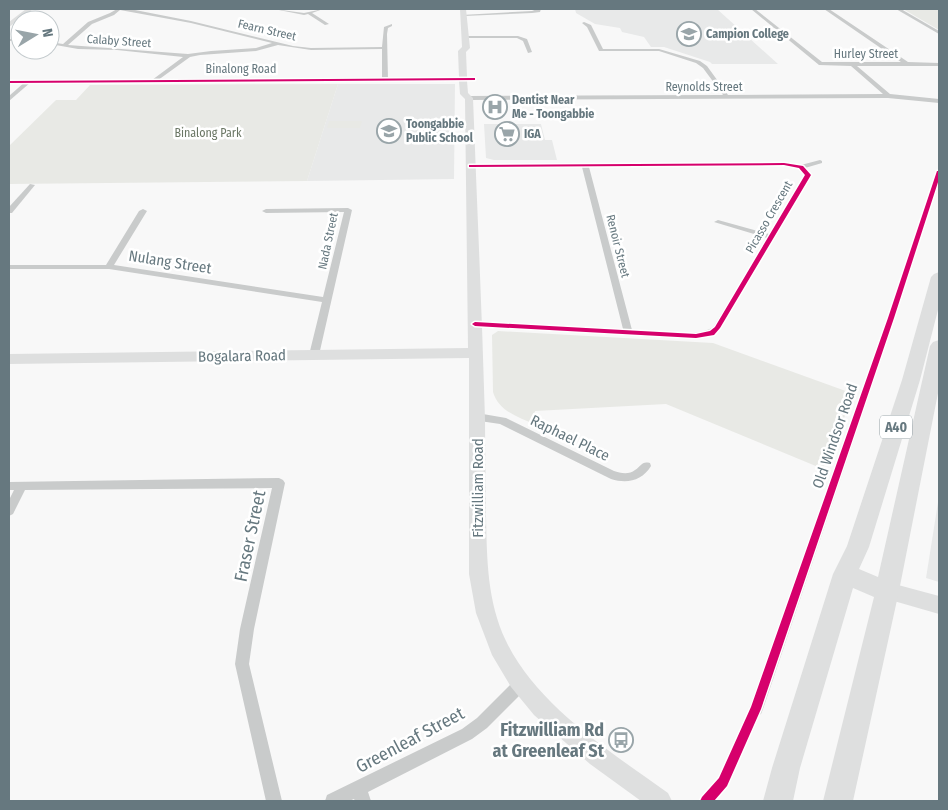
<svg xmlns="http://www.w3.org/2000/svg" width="948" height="810" viewBox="0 0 948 810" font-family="'Fira Sans Condensed',sans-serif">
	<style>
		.built { fill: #e8e9e9 }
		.green { fill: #e8e9e5 }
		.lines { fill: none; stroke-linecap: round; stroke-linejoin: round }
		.street { fill: #c9cbcb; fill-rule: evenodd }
		.secondary { fill: #dedfdf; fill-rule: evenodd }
		.highway { fill: #dedfdf; fill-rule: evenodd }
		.cycleway-casing { stroke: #fff; stroke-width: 3 }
		.cycleway { fill: #d6006c; fill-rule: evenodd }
		.labels { text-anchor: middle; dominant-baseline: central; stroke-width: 5; stroke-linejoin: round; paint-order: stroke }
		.far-street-label { font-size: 12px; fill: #66787f; stroke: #fff }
		.far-poi-label { font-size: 12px; font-weight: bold; fill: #66787f; stroke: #fff; text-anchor: start }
		.far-park-label { font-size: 12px; fill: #6b7765; stroke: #fff }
		.shield { fill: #fff; stroke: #94a0a5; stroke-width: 1 }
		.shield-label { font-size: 14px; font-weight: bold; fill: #66787f }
		.street-label { font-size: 15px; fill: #66787f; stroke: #fff }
		.near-street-label { font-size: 18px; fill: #66787f; stroke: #fff }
		.near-poi-label { font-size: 18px; font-weight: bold; fill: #66787f; stroke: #fff; text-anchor: end }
	</style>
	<rect width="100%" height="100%" fill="#f8f8f8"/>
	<g class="built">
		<polygon points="575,9 717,9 778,64 712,64 710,62 664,47 651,47 644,37 622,32 620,28 595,24 576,13"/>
		<polygon points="338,84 455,84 454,179 307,181"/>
		<polygon points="484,124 541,124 545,140 552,140 557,160 494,160 486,158"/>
		<polygon points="939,496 939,582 926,578"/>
	</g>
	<g class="green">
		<polygon points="903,9 939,9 939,30"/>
		<polygon points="338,84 307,181 9,184 9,146 56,100 76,100 90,85"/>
		<polygon points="329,121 362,121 360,128 327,128"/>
		<path d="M498 331 713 343 854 394 823 469 666 404 535 411 536 425C519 417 499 412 493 392L492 335Z"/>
	</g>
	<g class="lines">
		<g class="street">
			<path d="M117 9H130L191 21 293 46 311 48 382 47 384 27 392 24V26L388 28 387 34 388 80 385 82 382 80V49L311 50 278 45 256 51 200 55 190 57 154 83 151 81 152 80 183 57 117 50 78 49 50 44V42L63 44 88 22 110 13ZM120 10 191 23 272 43 256 48 211 51 188 54 68 45 92 24 114 15Z"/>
			<polygon points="274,9 304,13 323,9 312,13 329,24 325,25 308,14 304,15"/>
			<polygon points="537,9 541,9 540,12 532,13 464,16 462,15 532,11"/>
			<polygon points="751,9 755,9 822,62 901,62 824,9 829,9 908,62 939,63 939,66 857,66 890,94 939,99 939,103 888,98 469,100 466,98 469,96 723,95 703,68 696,63 659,51 599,51 587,27 582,23 584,22 591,25 603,49 659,49 700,61 707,66 728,95 883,94 851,66 819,65"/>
			<polygon points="896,9 901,9 939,31 939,34"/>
			<polygon points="465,36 518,36 527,39 532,52 528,53 523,41 517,38 463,38"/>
			<rect x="9" y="39" width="11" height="2"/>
			<polygon points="26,81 31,82 9,101 9,96"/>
			<path d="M820 160 822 161V163L805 168 811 175 721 328 715 335 696 339 475 327 471 324 475 321 623 329 582 167 471 168 468 166 469 165 784 162 801 165ZM784 166 799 169 805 175 769 234 718 220 714 222 767 238 714 326C701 339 651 331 632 330L589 167Z"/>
			<polygon points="939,170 939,182 895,318 763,709 761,714 756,716 751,714 749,709 887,318 936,172"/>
			<polygon points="30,184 35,185 12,213 9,213 9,207"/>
			<polygon points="348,208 352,210 319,355 314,358 309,355 322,302 109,269 9,269 9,265 106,265 139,211 143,209 147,211 114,265 323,297 344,212 266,213 262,211 266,209"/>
			<path d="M477 413 506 418 614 471C620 473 629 475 635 470 642 466 641 461 650 463L651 466C642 481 627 484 611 479L500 424 473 420 472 417 473 414Z"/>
			<polygon points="279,478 283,480 285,483 254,629 249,664 282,801 266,801 235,664 240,629 272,488 25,490 13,514 9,516 9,500 14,490 9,490 9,482"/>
			<polygon points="520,678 525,680 527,685 525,690 487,728 472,739 368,792 371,801 355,801 354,799 349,801 325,801 327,795 462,729 477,718 515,680"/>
		</g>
		<g class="secondary">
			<polygon points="26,9 33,9 9,27 9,22"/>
			<path d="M460 9H466L470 48 466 52 467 77 476 79 467 81 468 93 473 98C477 205 482 312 485 419 485 451 486 483 486 516 487 559 487 601 506 641 537 706 611 752 668 793L672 801H641L590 764 534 715 511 687 492 655 476 613 469 574V358L9 364V354L468 348 465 99 460 94 459 81 9 84V80L459 77 458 51 462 47Z"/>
			<polygon points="887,582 939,596 939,614 880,597 878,591 880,585"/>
		</g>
		<polygon class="highway" points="939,272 939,306 920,380 869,547 859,569 878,577 930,346 933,342 939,340 939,388 899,591 853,801 823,801 874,597 853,588 800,768 793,801 763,801 772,768 833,574 847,546 902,380 931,277 934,274"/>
		<defs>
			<g id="cycleway">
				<polygon points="474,78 475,78 475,80 9,83 9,81"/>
				<polygon points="784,163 803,166 811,175 720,328 714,335 696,338 475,326 472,324 475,322 696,334 710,331 715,327 805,175 799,168 784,165 471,167 469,167 469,165"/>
				<polygon points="937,171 939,171 939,179 894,318 761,709 727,786 714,801 700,801 702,797 719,778 751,707 888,318"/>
			</g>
		</defs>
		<use href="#cycleway" class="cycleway-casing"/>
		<use href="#cycleway" class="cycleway"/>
	</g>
	<defs>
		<symbol id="school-ring" viewBox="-11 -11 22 22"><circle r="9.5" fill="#fff" stroke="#99a5a9" stroke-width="1.5"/><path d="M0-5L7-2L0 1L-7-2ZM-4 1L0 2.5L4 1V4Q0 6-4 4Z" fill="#99a5a9"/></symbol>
		<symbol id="hospital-ring" viewBox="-11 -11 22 22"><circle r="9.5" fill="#fff" stroke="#99a5a9" stroke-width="1.5"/><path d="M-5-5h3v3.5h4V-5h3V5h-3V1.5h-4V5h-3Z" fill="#99a5a9"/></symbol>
		<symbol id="supermarket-ring" viewBox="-11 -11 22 22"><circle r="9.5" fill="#fff" stroke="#99a5a9" stroke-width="1.5"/><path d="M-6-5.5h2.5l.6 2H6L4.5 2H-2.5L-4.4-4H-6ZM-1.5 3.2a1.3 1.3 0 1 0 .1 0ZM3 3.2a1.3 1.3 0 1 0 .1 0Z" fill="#99a5a9"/></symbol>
		<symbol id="bus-ring" viewBox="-11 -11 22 22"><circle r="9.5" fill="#fff" stroke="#99a5a9" stroke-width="1.5"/><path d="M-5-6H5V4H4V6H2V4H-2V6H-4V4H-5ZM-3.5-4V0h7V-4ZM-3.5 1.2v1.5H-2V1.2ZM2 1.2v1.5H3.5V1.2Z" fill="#99a5a9"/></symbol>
	</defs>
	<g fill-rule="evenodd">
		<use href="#school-ring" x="675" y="20" width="28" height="28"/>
		<use href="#hospital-ring" x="481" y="93" width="28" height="28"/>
		<use href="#school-ring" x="375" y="117" width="28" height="28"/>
		<use href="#supermarket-ring" x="493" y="120" width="28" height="28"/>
		<use href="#bus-ring" x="607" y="726" width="28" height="28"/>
	</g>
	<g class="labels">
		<g class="far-street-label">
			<text transform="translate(267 30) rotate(13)">Fearn Street</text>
			<text transform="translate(119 41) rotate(4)">Calaby Street</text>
			<text x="866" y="54">Hurley Street</text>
			<text x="241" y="69">Binalong Road</text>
			<text x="704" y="87">Reynolds Street</text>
			<text transform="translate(769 217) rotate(-60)">Picasso Crescent</text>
			<text transform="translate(328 241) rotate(-78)">Nada Street</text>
			<text transform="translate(618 246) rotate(76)">Renoir Street</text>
		</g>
		<g class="far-poi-label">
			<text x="706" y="34">Campion College</text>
			<text x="512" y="100">Dentist Near<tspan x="512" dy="14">Me - Toongabbie</tspan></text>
			<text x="406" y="124">Toongabbie<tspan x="406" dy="14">Public School</tspan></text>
			<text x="524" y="134">IGA</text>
		</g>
		<g class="far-park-label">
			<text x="208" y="133">Binalong Park</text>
		</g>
		<rect class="shield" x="880" y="415.5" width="32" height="23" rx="4"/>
		<g class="shield-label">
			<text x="896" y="427">A40</text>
		</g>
		<g class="street-label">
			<text transform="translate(170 262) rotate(9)">Nulang Street</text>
			<text transform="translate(242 356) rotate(-1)">Bogalara Road</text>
			<text transform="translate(835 436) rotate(-71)">Old Windsor Road</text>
			<text transform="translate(570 438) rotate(26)">Raphael Place</text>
			<text transform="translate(478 488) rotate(-90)">Fitzwilliam Road</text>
		</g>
		<g class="near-street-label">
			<text transform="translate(250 536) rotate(-78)">Fraser Street</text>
			<text transform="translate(410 740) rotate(-28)">Greenleaf Street</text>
		</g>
		<g class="near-poi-label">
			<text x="604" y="730">Fitzwilliam Rd<tspan x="604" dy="21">at Greenleaf St</tspan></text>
		</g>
	</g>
	<rect width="948" height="810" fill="none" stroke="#66787f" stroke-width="20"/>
	<g transform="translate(35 35) rotate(80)"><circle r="24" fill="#ffffff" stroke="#c2c9cc"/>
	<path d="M0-4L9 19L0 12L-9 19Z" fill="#99a5a9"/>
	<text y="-8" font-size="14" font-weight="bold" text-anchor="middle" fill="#66787f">N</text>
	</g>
</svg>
